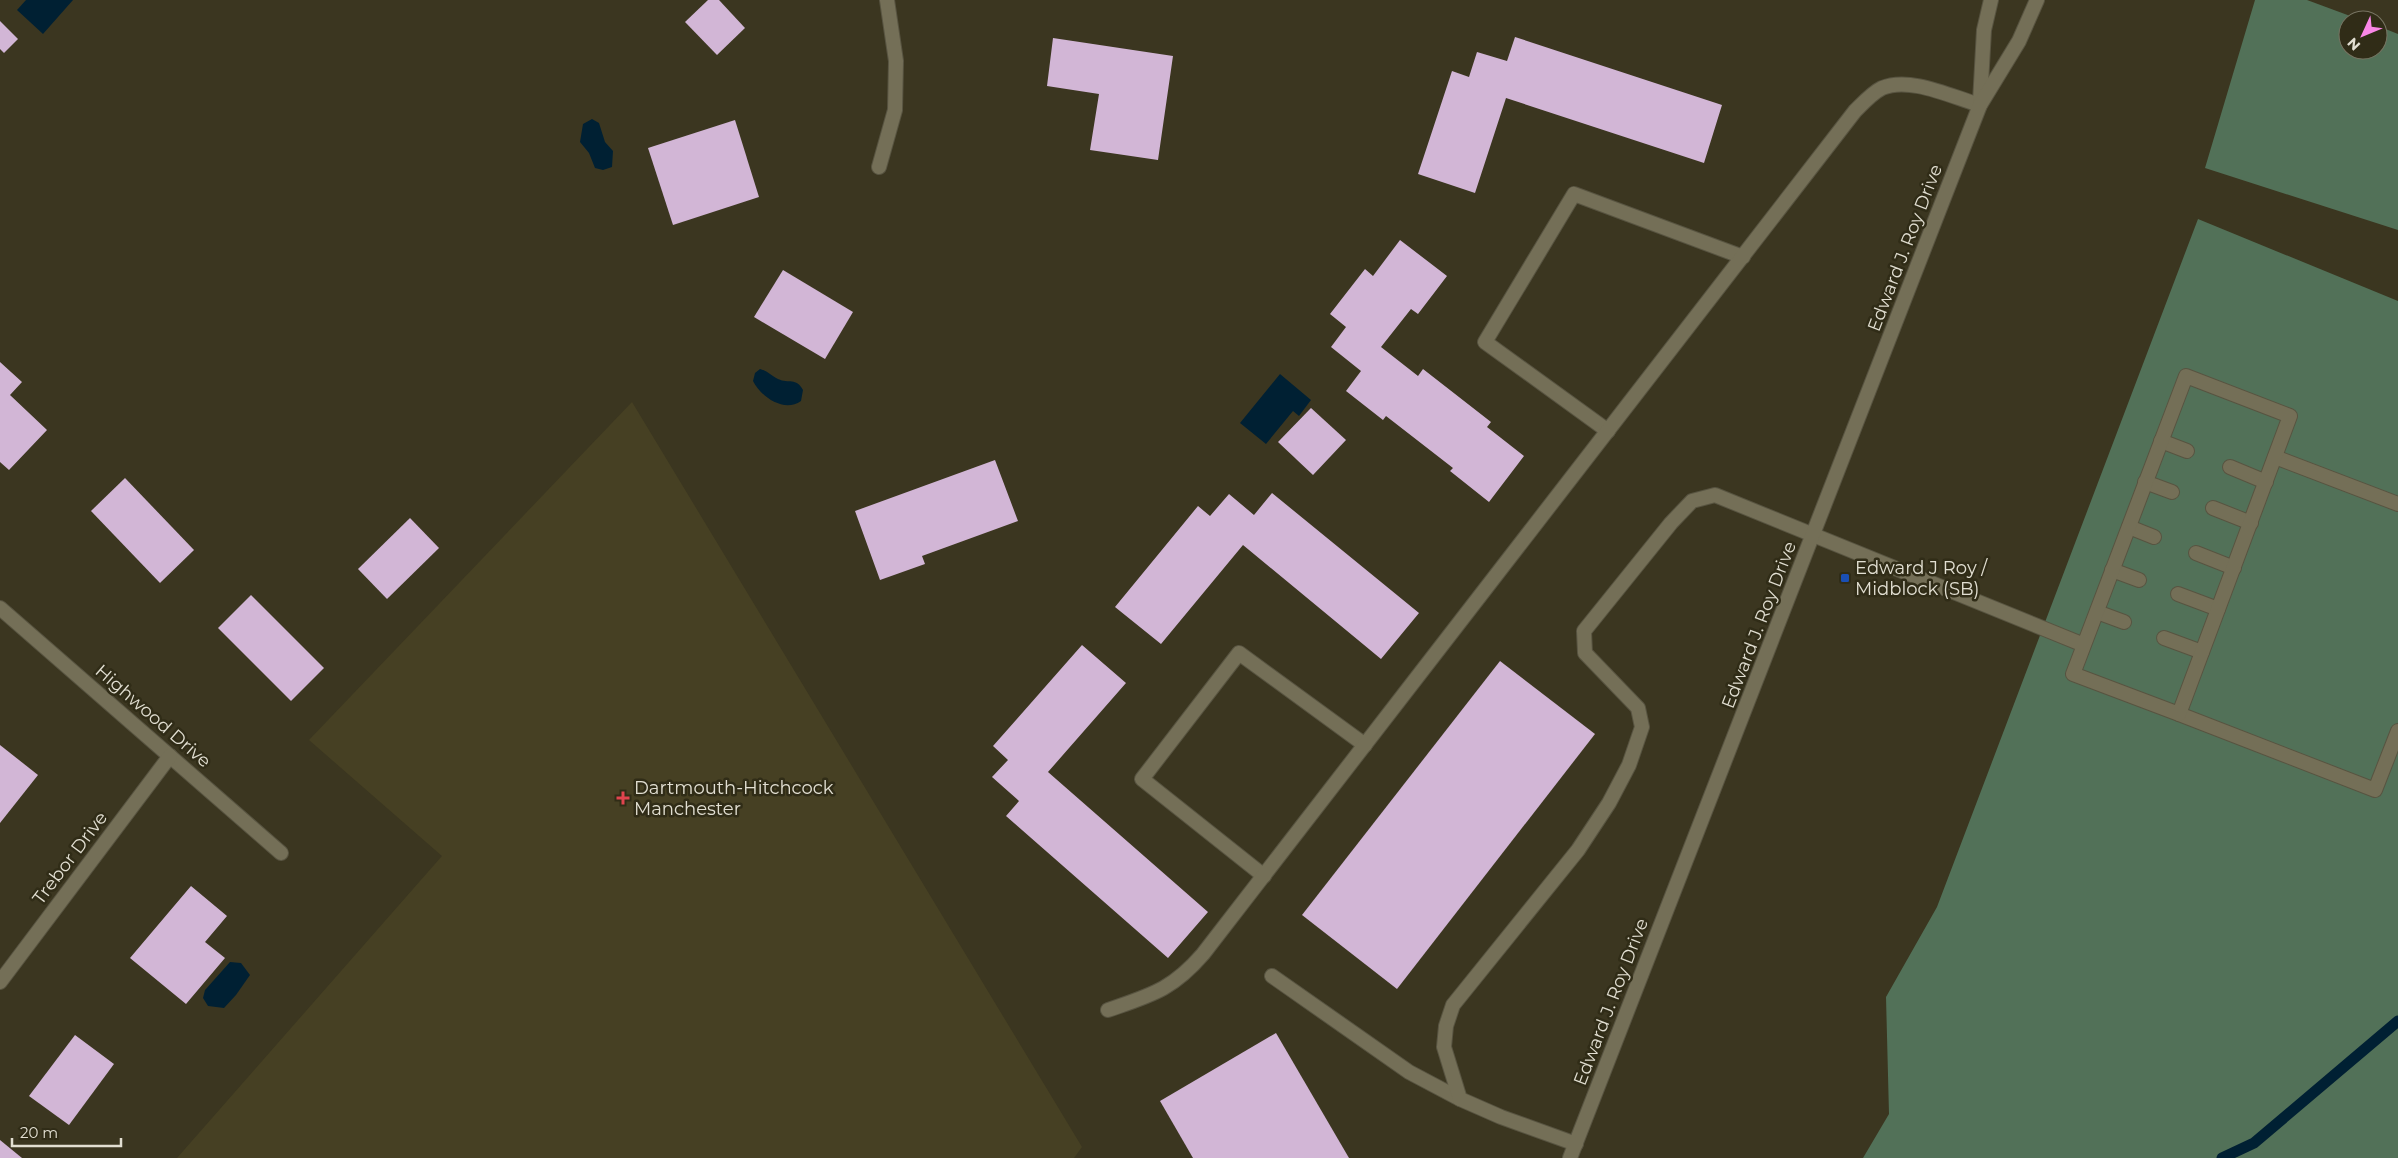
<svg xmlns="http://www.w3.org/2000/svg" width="2398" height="1158" viewBox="0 0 2398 1158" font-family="Montserrat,sans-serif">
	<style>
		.built { fill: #464023 }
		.forest { fill: #527158 }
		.water { fill: #002033 }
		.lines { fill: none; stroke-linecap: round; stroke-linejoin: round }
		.stream { stroke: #002033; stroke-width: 11 }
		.building { fill: #d2b6d6 }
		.service-casing { stroke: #585441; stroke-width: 16 }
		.minor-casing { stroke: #585441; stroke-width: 16 }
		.service { stroke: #746f57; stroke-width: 14 }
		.minor { stroke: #746f57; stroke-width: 14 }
		.transit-dot { fill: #1a4fb4; stroke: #302c17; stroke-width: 2 }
		.health-dot { fill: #e0444e; stroke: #302c17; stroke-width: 2 }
		.labels { text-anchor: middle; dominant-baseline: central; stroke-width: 5; stroke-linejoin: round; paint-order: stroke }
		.street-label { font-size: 18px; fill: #e2dfd2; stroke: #302c17 }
		.poi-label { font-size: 18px; fill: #e2dfd2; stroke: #302c17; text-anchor: start }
	</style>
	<rect width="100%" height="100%" fill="#3b3620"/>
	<polygon class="built" points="632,402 1082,1147 1074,1158 177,1158 442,856 309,740"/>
	<g class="forest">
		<polygon points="2255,0 2307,0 2361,20 2348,20 2348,50 2378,50 2378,26 2398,34 2398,230 2205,168"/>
		<polygon points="2198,219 2398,301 2398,1158 1863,1158 1889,1114 1886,997 1937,907"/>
	</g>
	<g class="water">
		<polygon points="26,0 73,0 43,34 17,10"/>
		<polygon points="592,119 599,123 605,142 613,151 612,167 603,170 595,168 589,153 580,142 583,124"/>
		<path d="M760 369C768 371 771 376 778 379 789 384 796 377 803 390L801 401C784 413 761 397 753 381L755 373Z"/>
		<polygon points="1280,374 1311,400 1299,416 1293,411 1266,444 1240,423"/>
		<polygon points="230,962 241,963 250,975 236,995 224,1008 208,1006 203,998 205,990"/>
	</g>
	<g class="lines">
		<polyline class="stream" points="2222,1158 2254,1143 2398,1021"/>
	</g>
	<g class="building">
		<polygon points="708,0 719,0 745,28 717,55 685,22"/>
		<polygon points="0,21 18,39 4,53 0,49"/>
		<polygon points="1515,37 1722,105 1704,163 1506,98 1475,193 1418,174 1452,71 1469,77 1477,52 1507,61"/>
		<polygon points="1053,38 1173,56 1158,160 1090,150 1099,94 1047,86"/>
		<polygon points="735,120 759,197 673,225 648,148"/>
		<polygon points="1400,240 1447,276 1418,314 1411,309 1381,347 1418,376 1423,369 1491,422 1487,427 1524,456 1489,502 1450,471 1453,468 1386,416 1383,420 1346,391 1361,371 1331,347 1346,327 1330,314 1365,269 1373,276"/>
		<polygon points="783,270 853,312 825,359 754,317"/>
		<polygon points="0,362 22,382 10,395 47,430 9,470 0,462"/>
		<polygon points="1311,408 1346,440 1313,475 1278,442"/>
		<polygon points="995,460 1018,521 922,556 925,564 880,580 855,511"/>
		<polygon points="125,478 194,550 160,583 91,511"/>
		<polygon points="1272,493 1419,613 1381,659 1243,545 1161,644 1115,607 1198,506 1210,516 1229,494 1254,515"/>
		<polygon points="410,518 439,548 387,599 358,569"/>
		<polygon points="251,595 324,668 291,701 218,628"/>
		<polygon points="1082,645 1126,683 1048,772 1208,912 1168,958 1006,816 1019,801 992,777 1008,760 993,746"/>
		<polygon points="1500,661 1595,734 1397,989 1302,915"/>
		<polygon points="0,745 38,775 0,823"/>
		<polygon points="191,886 227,916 205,942 225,958 186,1004 130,958"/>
		<polygon points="1276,1033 1349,1158 1193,1158 1160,1101"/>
		<polygon points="75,1035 114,1064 69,1125 29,1096"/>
		<polygon points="0,1140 22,1158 0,1158"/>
	</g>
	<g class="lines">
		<defs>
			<g id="service">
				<polyline points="1608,431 1485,342 1574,194 1743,257"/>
				<polyline points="2161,441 2187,451"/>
				<polyline points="2275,457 2398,504"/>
				<polyline points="2230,467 2266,482"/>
				<polyline points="2145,482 2172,492"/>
				<polyline points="2213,508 2251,523"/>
				<polyline points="2129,527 2154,537"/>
				<polyline points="2196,553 2234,568"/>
				<polyline points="2112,570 2139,580"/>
				<polyline points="2178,594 2218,609"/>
				<polyline points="2097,612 2124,622"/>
				<polyline points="2164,638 2202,652"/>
				<polyline points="2179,714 2375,790 2398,731"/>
				<polyline points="1264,876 1142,779 1239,653 1365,745"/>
				<polyline points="1272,976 1409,1072 1460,1099"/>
				<path d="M1108 1010C1151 995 1172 990 1203 954L1855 111C1863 103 1872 93 1882 88 1910 76 1952 97 1980 105"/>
				<polyline points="1576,1144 1501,1117 1460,1099 1444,1047 1446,1026 1453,1005 1578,850 1609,803 1629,765 1642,727 1638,708 1585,653 1584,631 1671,523 1692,501 1715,495 2084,645 2186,376 2290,416 2179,714 2073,674 2084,645"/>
			</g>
			<g id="minor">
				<polyline points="1980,102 1984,30 1991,0"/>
				<polyline points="879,167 895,110 896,61 887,0"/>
				<polyline points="0,608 281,853"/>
				<polyline points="0,982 170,756"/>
				<polyline points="1570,1158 1980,105 2019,41 2037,0"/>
			</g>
		</defs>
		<use href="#service" class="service-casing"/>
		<use href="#minor" class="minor-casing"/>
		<use href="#service" class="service"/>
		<use href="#minor" class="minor"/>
	</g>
	<rect class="transit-dot" x="1840" y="573" width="10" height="10" rx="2.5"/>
	<path class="health-dot" d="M620.5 790.5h5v5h5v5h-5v5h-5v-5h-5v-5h5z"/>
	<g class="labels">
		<g class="street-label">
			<text transform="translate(1905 248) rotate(-69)">Edward J. Roy Drive</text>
			<text transform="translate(1759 625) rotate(-69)">Edward J. Roy Drive</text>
			<text transform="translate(153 716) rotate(41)">Highwood Drive</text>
			<text transform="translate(70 858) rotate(-53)">Trebor Drive</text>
			<text transform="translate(1611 1002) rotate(-69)">Edward J. Roy Drive</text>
		</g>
		<g class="poi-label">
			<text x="1855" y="568">Edward J Roy /<tspan x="1855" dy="21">Midblock (SB)</tspan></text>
			<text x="634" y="788">Dartmouth-Hitchcock<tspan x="634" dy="21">Manchester</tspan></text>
		</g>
	</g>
	<g transform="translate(2363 35) rotate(226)"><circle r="24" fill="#302c17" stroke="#777462"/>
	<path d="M0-4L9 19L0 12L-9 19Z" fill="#fa87e7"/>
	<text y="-8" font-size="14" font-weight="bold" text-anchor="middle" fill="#e2dfd2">N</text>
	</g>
	<path d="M12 1138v8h109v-8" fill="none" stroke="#e2dfd2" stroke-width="2.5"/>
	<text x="20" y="1138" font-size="15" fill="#e2dfd2" stroke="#302c17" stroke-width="4" paint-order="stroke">20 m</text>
</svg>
